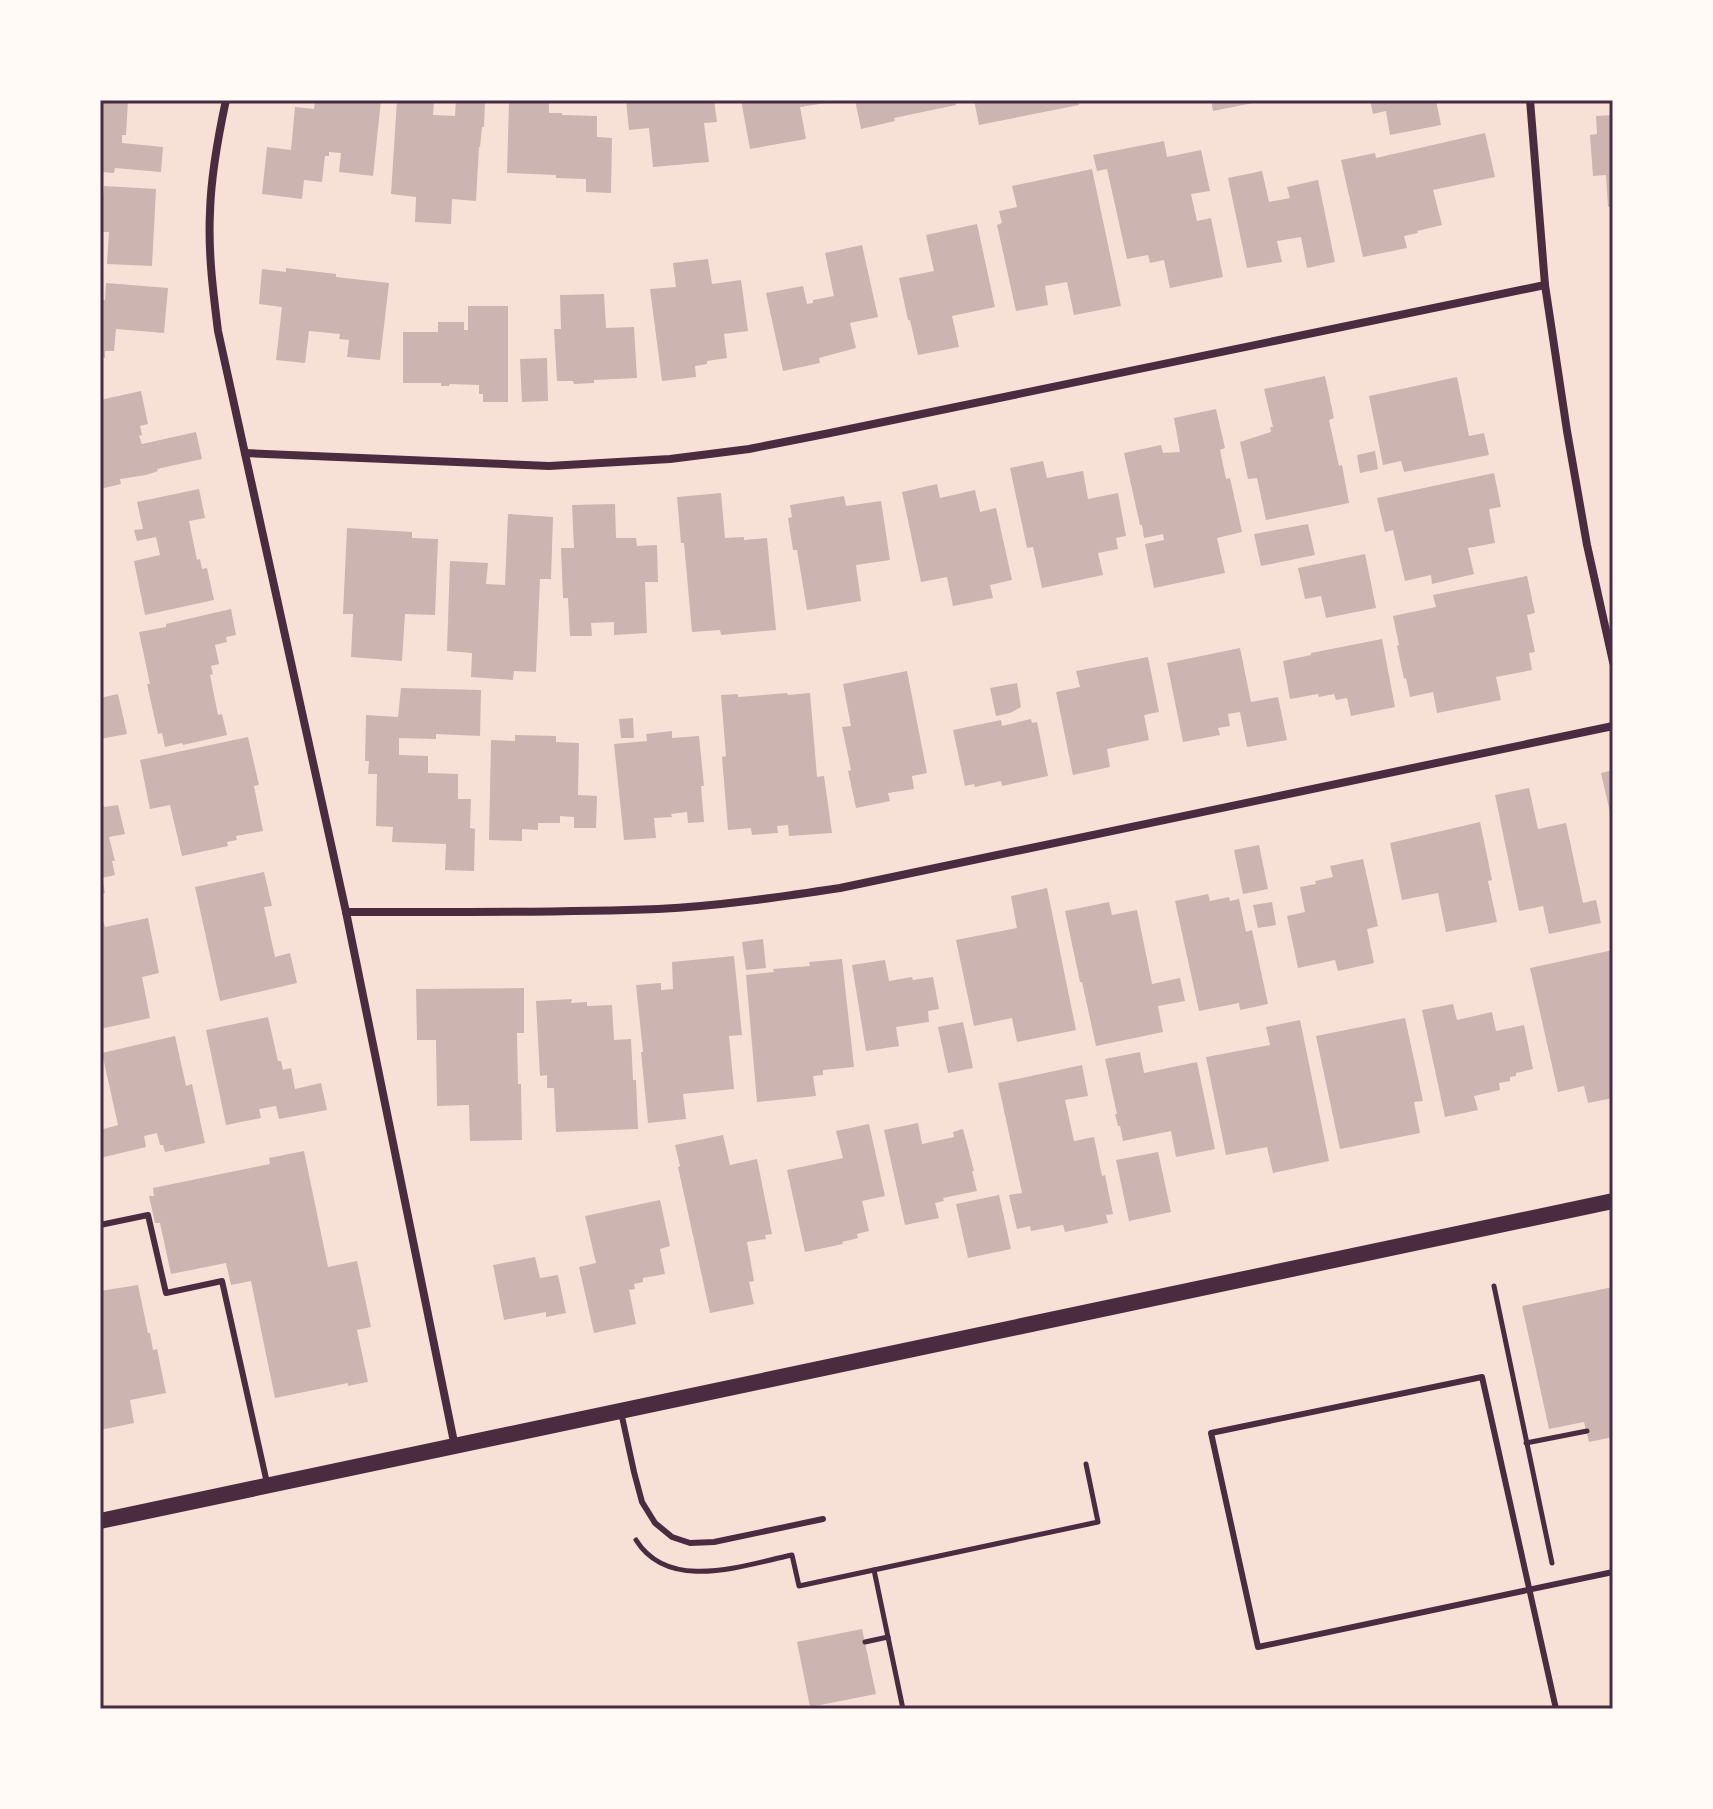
<svg xmlns="http://www.w3.org/2000/svg" width="1713" height="1809" viewBox="0 0 1713 1809" font-family="'Alegreya Sans',sans-serif">
	<style>
		.building { fill: #ccb4b1 }
		.lines { fill: none; stroke-linecap: round; stroke-linejoin: round }
		.path { stroke: #4a2c40; stroke-width: 5 }
		.service { stroke: #4a2c40; stroke-width: 6 }
		.minor { stroke: #4a2c40; stroke-width: 8 }
		.secondary { stroke: #4a2c40; stroke-width: 16 }
		.neatline { fill: none; stroke: #4a2c40; stroke-width: 3 }
	</style>
	<rect width="100%" height="100%" fill="#f7e1d7"/>
	<g class="building">
		<polygon points="100,100 128,100 126,135 122,135 122,143 163,147 161,172 115,168 114,173 100,172"/>
		<polygon points="315,100 381,100 373,176 339,172 341,153 329,152 329,156 325,156 322,182 304,180 302,199 262,194 267,147 291,150 295,107 314,109"/>
		<polygon points="397,100 434,101 433,115 455,116 456,100 485,100 484,127 482,127 480,147 479,147 476,201 452,199 451,224 415,222 416,197 391,194"/>
		<polygon points="626,100 714,100 717,122 704,123 709,162 653,167 649,128 629,130"/>
		<polygon points="741,100 831,100 832,102 800,107 806,139 750,149"/>
		<polygon points="855,100 955,100 956,105 894,118 895,121 861,129"/>
		<polygon points="974,100 1078,100 1079,105 979,125"/>
		<polygon points="1211,100 1263,100 1263,101 1213,111"/>
		<polygon points="1370,100 1436,100 1441,125 1390,135 1386,111 1373,114"/>
		<polygon points="509,102 549,103 549,113 562,113 562,115 597,116 597,137 612,138 611,193 586,192 586,179 556,178 556,175 507,173"/>
		<polygon points="1613,115 1613,206 1608,207 1606,175 1593,176 1590,135 1597,134 1596,116"/>
		<polygon points="1485,133 1495,177 1433,190 1442,225 1417,231 1418,233 1404,236 1407,248 1363,257 1341,160 1375,153 1376,158"/>
		<polygon points="1164,141 1167,157 1201,150 1210,191 1191,194 1197,221 1211,218 1223,277 1170,288 1164,260 1150,263 1148,255 1127,259 1107,169 1097,171 1093,155"/>
		<polygon points="1092,169 1121,306 1074,315 1067,282 1045,286 1048,305 1016,311 997,225 1002,223 999,211 1017,207 1012,186"/>
		<polygon points="1262,171 1269,202 1290,198 1287,187 1318,180 1335,262 1307,268 1301,237 1277,241 1282,262 1247,268 1228,178"/>
		<polygon points="104,186 156,189 152,266 107,264 109,232 100,232 100,196 103,197"/>
		<polygon points="977,224 995,307 952,316 959,347 918,355 910,320 908,320 899,278 934,271 926,235"/>
		<polygon points="862,245 878,317 850,323 856,348 819,358 820,363 783,371 766,293 803,286 807,304 813,303 813,300 834,296 825,253"/>
		<polygon points="708,259 712,284 741,280 748,331 724,334 727,358 707,361 707,364 695,366 696,377 662,381 650,289 676,287 673,263"/>
		<polygon points="286,268 336,274 336,277 389,283 380,360 347,357 349,340 339,339 340,334 309,331 305,363 276,360 282,307 259,304 262,269 286,272"/>
		<polygon points="106,283 168,288 164,333 116,329 114,351 105,351 105,358 100,357 100,300 105,300"/>
		<polygon points="604,294 606,328 634,327 637,378 594,380 594,383 574,384 573,381 557,381 554,329 561,329 560,295"/>
		<polygon points="468,306 508,306 508,402 483,402 483,394 479,394 479,385 450,384 449,386 441,386 441,383 403,383 403,332 438,332 438,322 464,322 464,330 468,330"/>
		<polygon points="547,358 548,401 522,402 520,359"/>
		<polygon points="1325,376 1334,418 1329,420 1339,466 1342,465 1349,503 1266,520 1257,478 1248,479 1240,442 1271,432 1270,427 1273,427 1264,389"/>
		<polygon points="1457,377 1469,436 1484,433 1489,455 1404,472 1401,461 1383,465 1369,396"/>
		<polygon points="141,391 148,424 140,426 142,435 139,436 142,444 196,432 202,459 157,469 158,471 146,475 120,479 121,484 100,489 100,400"/>
		<polygon points="1216,409 1225,448 1220,450 1226,479 1230,478 1242,532 1217,538 1225,573 1154,588 1145,544 1164,540 1163,534 1144,538 1142,525 1140,525 1124,453 1161,445 1163,453 1180,452 1174,418"/>
		<polygon points="1375,451 1378,469 1360,473 1357,455"/>
		<polygon points="1043,461 1047,478 1083,471 1088,499 1118,493 1126,536 1116,538 1118,549 1098,553 1103,575 1042,588 1033,547 1027,548 1010,468"/>
		<polygon points="1494,473 1501,507 1489,509 1495,543 1468,548 1474,574 1432,584 1431,575 1405,581 1393,530 1385,532 1377,498"/>
		<polygon points="937,484 940,498 975,490 980,512 996,508 1012,580 990,585 993,598 953,606 947,577 921,582 902,492"/>
		<polygon points="199,489 205,518 189,521 197,560 200,559 202,569 207,568 214,600 145,615 134,561 160,555 156,537 137,541 134,530 143,529 137,502"/>
		<polygon points="721,493 725,538 744,537 744,540 767,538 776,630 721,635 720,630 692,632 684,543 681,543 677,497"/>
		<polygon points="844,496 846,506 881,501 890,560 856,565 861,601 807,610 797,550 793,550 788,518 792,517 790,505"/>
		<polygon points="615,504 616,538 636,538 637,546 657,545 658,582 645,582 647,633 614,635 614,622 591,623 592,636 570,636 568,598 563,598 561,548 574,548 572,505"/>
		<polygon points="508,514 553,517 551,579 540,579 536,672 514,671 513,680 471,677 472,653 447,651 450,561 488,563 486,584 505,585"/>
		<polygon points="1308,524 1315,555 1261,566 1254,534"/>
		<polygon points="347,528 412,532 412,538 438,539 435,615 405,614 402,661 351,657 353,614 343,614"/>
		<polygon points="1365,554 1376,608 1326,618 1321,596 1305,599 1298,568"/>
		<polygon points="1527,576 1535,613 1527,615 1535,652 1529,653 1532,670 1496,677 1501,700 1437,713 1433,692 1410,697 1406,678 1404,679 1397,646 1399,645 1393,616 1436,607 1433,595"/>
		<polygon points="231,609 236,635 226,637 227,642 215,645 219,664 211,666 213,674 210,675 218,715 222,714 227,735 183,745 182,743 165,747 162,733 158,734 147,684 150,684 139,632 166,627 166,624"/>
		<polygon points="1382,639 1395,707 1351,716 1347,698 1336,700 1334,694 1319,697 1318,694 1290,699 1283,661 1311,655 1311,653"/>
		<polygon points="1240,648 1251,702 1278,697 1287,740 1247,747 1240,712 1228,714 1230,726 1218,728 1220,735 1183,742 1167,663"/>
		<polygon points="1148,657 1159,712 1144,715 1149,740 1107,749 1110,767 1073,775 1056,692 1080,687 1076,671"/>
		<polygon points="907,671 927,773 912,776 914,789 888,793 890,801 856,808 848,771 851,770 842,727 851,726 843,684"/>
		<polygon points="1017,683 1021,707 1010,713 996,716 990,688"/>
		<polygon points="401,688 481,690 480,736 436,734 436,739 399,738 399,755 428,756 428,773 458,774 458,799 471,799 470,828 475,829 474,871 445,870 446,844 392,842 393,827 376,826 377,774 368,774 369,761 365,761 366,715 398,717"/>
		<polygon points="787,693 788,695 810,693 817,777 824,776 832,833 789,836 788,825 777,826 778,833 752,835 751,828 728,830 722,757 726,756 721,695 738,694 738,697"/>
		<polygon points="118,694 127,734 100,739 100,698"/>
		<polygon points="633,718 634,738 621,738 619,719"/>
		<polygon points="1031,719 1032,723 1037,722 1048,776 1002,786 1001,781 975,787 974,784 965,786 953,730 1001,720 1002,726"/>
		<polygon points="672,731 672,738 699,736 704,786 701,786 704,822 688,823 687,812 671,814 672,817 654,818 656,838 624,840 614,744 647,741 646,734"/>
		<polygon points="515,735 556,736 556,742 579,743 578,795 597,796 596,828 574,828 574,817 560,816 560,823 538,823 538,830 522,829 522,841 489,840 491,740 515,741"/>
		<polygon points="248,737 259,785 254,786 263,831 236,836 237,840 227,842 228,846 182,856 170,805 150,809 140,760"/>
		<polygon points="1613,770 1613,821 1612,821 1601,773"/>
		<polygon points="1529,788 1538,829 1566,823 1583,903 1596,900 1601,923 1549,934 1543,906 1519,911 1495,795"/>
		<polygon points="100,794 104,807 118,805 125,834 109,837 115,861 112,861 115,875 102,878 105,893 100,894"/>
		<polygon points="1480,822 1492,880 1488,881 1497,922 1446,932 1438,893 1402,900 1390,843"/>
		<polygon points="1259,845 1268,889 1243,894 1234,850"/>
		<polygon points="1363,859 1378,926 1367,929 1374,963 1338,971 1335,960 1298,968 1287,916 1305,912 1300,887 1316,884 1315,881 1333,877 1330,866"/>
		<polygon points="264,872 272,906 264,907 275,957 290,953 297,983 220,1001 195,887"/>
		<polygon points="1047,888 1076,1030 1017,1042 1012,1018 974,1026 956,940 1017,928 1011,896"/>
		<polygon points="1208,894 1210,901 1229,897 1230,901 1239,899 1246,932 1252,930 1268,1004 1240,1010 1239,1003 1199,1011 1175,901"/>
		<polygon points="1109,902 1112,915 1137,910 1152,984 1180,978 1185,1001 1158,1006 1163,1032 1096,1046 1082,982 1080,982 1065,911"/>
		<polygon points="1272,902 1276,925 1258,928 1253,905"/>
		<polygon points="100,911 105,927 148,918 159,973 142,977 150,1018 100,1029"/>
		<polygon points="763,939 766,968 746,970 742,942"/>
		<polygon points="1613,950 1613,1098 1588,1103 1584,1086 1558,1092 1530,968"/>
		<polygon points="734,956 742,1035 729,1036 734,1089 683,1094 686,1119 648,1123 641,1052 643,1052 636,985 661,983 661,990 673,989 672,962"/>
		<polygon points="842,959 854,1067 823,1070 823,1075 813,1076 816,1096 757,1102 746,975 774,972 773,969 810,966 809,962"/>
		<polygon points="885,960 889,981 912,977 913,980 933,977 939,1009 928,1011 929,1022 896,1027 899,1046 866,1051 852,965"/>
		<polygon points="524,988 524,1033 517,1033 518,1084 521,1084 522,1140 470,1141 469,1105 437,1106 436,1040 417,1040 416,989"/>
		<polygon points="572,999 571,1003 587,1002 587,1006 612,1005 614,1040 631,1039 633,1080 636,1080 638,1129 556,1132 554,1088 547,1088 547,1075 540,1076 536,1001"/>
		<polygon points="1453,1004 1457,1020 1492,1012 1496,1031 1524,1025 1533,1069 1516,1073 1516,1076 1510,1077 1510,1081 1499,1083 1500,1090 1474,1096 1478,1110 1445,1117 1422,1010"/>
		<polygon points="268,1017 278,1061 281,1061 283,1070 291,1068 295,1089 321,1083 327,1110 279,1119 276,1106 259,1109 261,1118 226,1125 206,1030"/>
		<polygon points="1405,1018 1423,1101 1414,1102 1420,1133 1340,1149 1316,1036"/>
		<polygon points="1300,1020 1329,1161 1273,1173 1267,1147 1226,1155 1206,1057 1270,1045 1266,1027"/>
		<polygon points="963,1022 973,1068 948,1073 938,1027"/>
		<polygon points="175,1036 186,1086 192,1084 205,1143 165,1152 163,1145 160,1145 157,1133 144,1136 146,1147 100,1158 100,1130 118,1125 102,1053"/>
		<polygon points="1140,1052 1144,1073 1197,1062 1215,1149 1176,1157 1171,1131 1123,1141 1120,1126 1118,1126 1115,1114 1117,1114 1105,1059"/>
		<polygon points="1082,1065 1088,1096 1065,1100 1074,1141 1094,1137 1102,1176 1105,1175 1113,1214 1106,1215 1108,1223 1065,1232 1063,1225 1031,1231 1030,1226 1017,1229 1009,1195 1022,1193 998,1083"/>
		<polygon points="918,1123 922,1144 954,1137 953,1132 963,1129 974,1171 972,1171 977,1191 943,1198 944,1201 935,1203 939,1218 905,1225 884,1130"/>
		<polygon points="869,1124 885,1196 862,1201 869,1231 857,1234 858,1238 842,1242 843,1244 805,1252 787,1170 843,1158 836,1131"/>
		<polygon points="723,1135 730,1165 757,1159 772,1234 765,1235 766,1239 747,1242 754,1281 749,1282 754,1304 710,1313 678,1167 680,1166 675,1145"/>
		<polygon points="304,1151 328,1267 357,1261 371,1327 357,1330 368,1382 348,1386 348,1383 275,1398 251,1281 231,1285 226,1263 171,1274 160,1223 155,1223 149,1196 154,1196 153,1188 270,1164 269,1158"/>
		<polygon points="1158,1152 1171,1212 1129,1221 1116,1160"/>
		<polygon points="999,1195 1011,1249 968,1258 956,1204"/>
		<polygon points="660,1200 670,1246 660,1249 665,1274 643,1278 643,1282 634,1284 635,1289 629,1290 636,1324 594,1333 579,1267 596,1263 585,1216"/>
		<polygon points="535,1257 540,1278 558,1275 566,1313 546,1317 546,1312 504,1320 493,1265"/>
		<polygon points="138,1285 148,1333 150,1333 153,1350 157,1349 166,1393 130,1400 134,1423 100,1430 100,1291"/>
		<polygon points="1613,1287 1613,1437 1589,1442 1584,1422 1549,1429 1522,1306"/>
		<polygon points="862,1629 876,1694 810,1707 797,1642"/>
	</g>
	<g class="lines">
		<g class="path">
			<polyline points="1494,1286 1552,1563"/>
			<polyline points="1526,1443 1587,1431"/>
			<path d="M636 1540C669 1593 744 1565 792 1555L799 1586 1098 1522 1086 1464"/>
			<polyline points="874,1570 903,1709"/>
			<polyline points="865,1642 888,1637"/>
		</g>
		<g class="service">
			<polyline points="100,1225 148,1215 166,1293 222,1281 267,1483"/>
			<polyline points="621,1412 634,1472 642,1502 655,1523 672,1537 690,1543 714,1542 823,1519"/>
			<polyline points="1556,1709 1482,1377 1211,1433 1258,1647 1613,1572"/>
		</g>
		<g class="minor">
			<path d="M226 100C218 137 211 174 210 212 208 252 213 291 218 331L346 912 455 1447"/>
			<polyline points="1530,100 1545,285 1567,431 1587,545 1613,662"/>
			<polyline points="245,453 549,466 670,459 749,449 830,433 1545,285"/>
			<path d="M346 912C450 912 554 913 658 909 719 906 780 897 840 888L1613 726"/>
		</g>
		<polyline class="secondary" points="100,1521 1613,1201"/>
	</g>
	<rect width="1713" height="1809" fill="none" stroke="#fffaf5" stroke-width="204"/>
	<rect x="102" y="102" width="1509" height="1605" class="neatline"/>
</svg>
